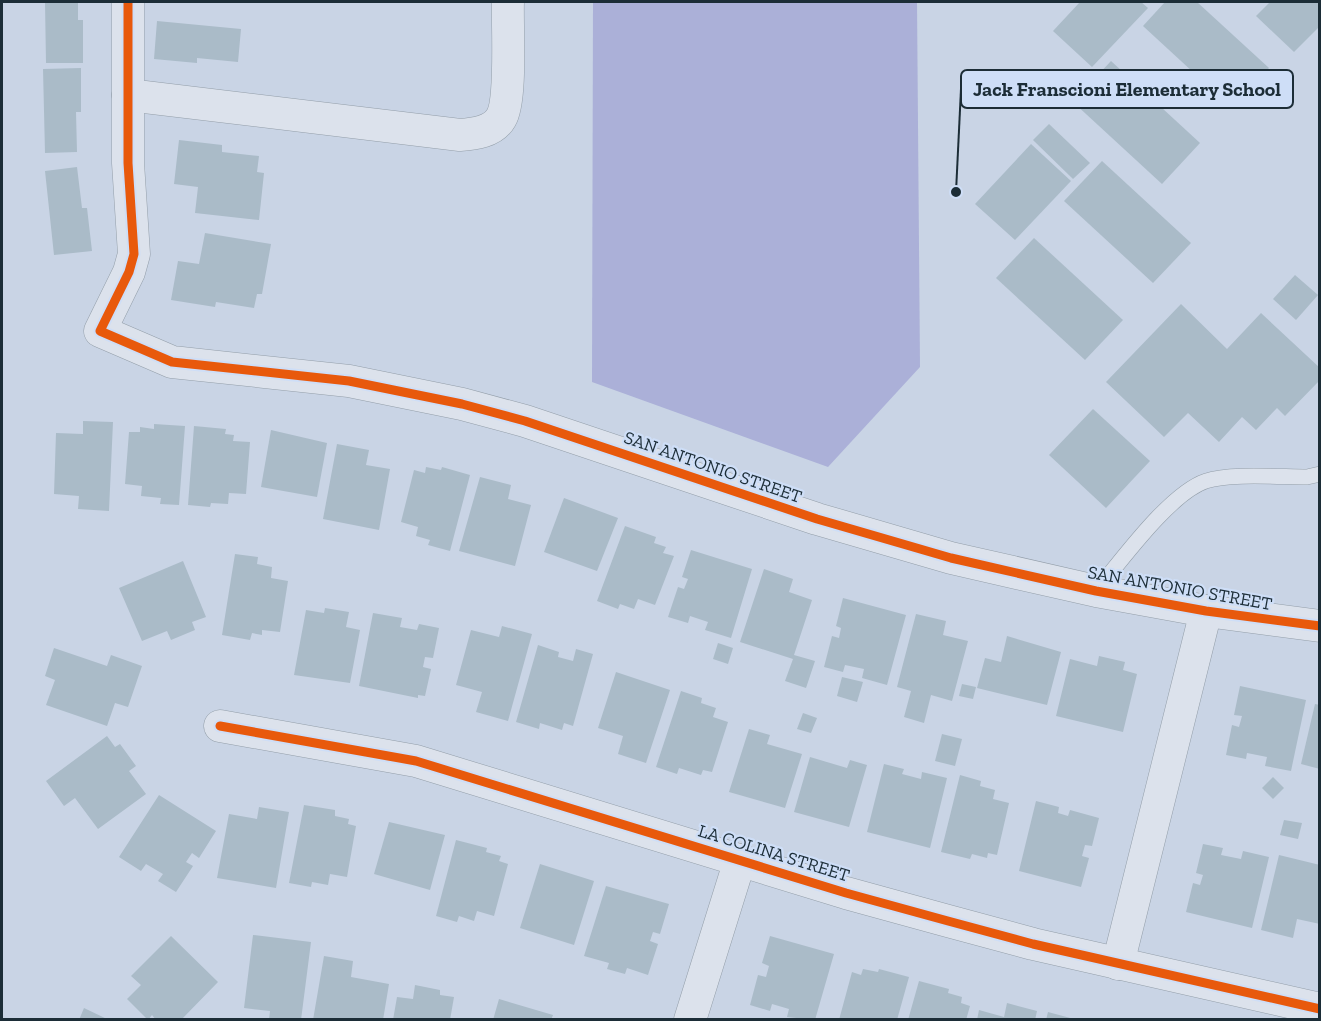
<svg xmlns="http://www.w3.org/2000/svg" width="1321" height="1021" viewBox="0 0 1321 1021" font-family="'Zilla Slab',serif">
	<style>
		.green { fill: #abb0d8 }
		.building { fill: #aabbc8 }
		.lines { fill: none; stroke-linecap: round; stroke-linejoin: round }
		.lane-casing { stroke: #939ea9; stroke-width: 16 }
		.street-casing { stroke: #939ea9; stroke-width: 33 }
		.lane { stroke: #dce2ec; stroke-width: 15 }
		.street { stroke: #dce2ec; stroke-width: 32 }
		.cycleway-casing { stroke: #cedef7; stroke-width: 13 }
		.cycleway { stroke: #e8590c; stroke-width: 9 }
		.labels { text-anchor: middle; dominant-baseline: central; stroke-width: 4.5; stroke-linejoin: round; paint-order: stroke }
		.street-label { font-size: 18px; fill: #1c2d37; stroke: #cedef7 }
		.leader { fill: none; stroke: #1c2d37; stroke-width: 2 }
		.callout-dot { fill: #1c2d37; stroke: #cedef7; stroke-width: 2 }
		.callout { fill: #cedef7; stroke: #1c2d37; stroke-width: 2 }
		.callout-label { font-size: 20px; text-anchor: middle; font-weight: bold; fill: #1c2d37 }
	</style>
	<rect width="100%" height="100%" fill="#c9d4e5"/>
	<polygon class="green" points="593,2 917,2 920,367 828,467 592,382"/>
	<g class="building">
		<polygon points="45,2 78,2 78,20 83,20 83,63 46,63"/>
		<polygon points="1080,2 1141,2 1148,8 1092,67 1053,31"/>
		<polygon points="1165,2 1197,2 1269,68 1232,108 1143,26"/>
		<polygon points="1270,2 1320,2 1320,26 1294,52 1256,16"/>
		<polygon points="157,21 241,29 238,62 197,58 197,63 154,59"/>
		<polygon points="1111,61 1200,143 1162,184 1073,102"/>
		<polygon points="81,68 81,112 76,112 77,152 45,153 43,69"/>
		<polygon points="1049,124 1090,163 1073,179 1033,140"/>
		<polygon points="179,140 222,145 222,152 259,156 257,172 264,173 259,220 195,213 198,187 174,184"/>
		<polygon points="1031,144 1071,181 1015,240 975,204"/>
		<polygon points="1102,161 1191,243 1153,283 1064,201"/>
		<polygon points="77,167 82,208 87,208 92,251 54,255 45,171"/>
		<polygon points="205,233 271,244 262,294 257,294 254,308 216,302 215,307 171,300 178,261 199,264"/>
		<polygon points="1034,238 1123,320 1085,360 996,278"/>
		<polygon points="1295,275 1318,295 1296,320 1273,299"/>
		<polygon points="1181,304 1227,349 1261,313 1320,368 1320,380 1285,416 1277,408 1256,430 1242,417 1219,442 1188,413 1164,437 1106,382"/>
		<polygon points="1093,409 1150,461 1106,508 1049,455"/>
		<polygon points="83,421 113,422 109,511 78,509 79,496 54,494 56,433 83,434"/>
		<polygon points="154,424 185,426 179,505 160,504 161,498 141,496 142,486 125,484 129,432 140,432 140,427 154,429"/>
		<polygon points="194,426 226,429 225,434 234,435 233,441 250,442 246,494 229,493 228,504 211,503 210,507 188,505"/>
		<polygon points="271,430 327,443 317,497 261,487"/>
		<polygon points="337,444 369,450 366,465 390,469 379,530 323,519"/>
		<polygon points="426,467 441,470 442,467 470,475 450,551 428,545 430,540 416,536 418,527 401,522 414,470 425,473"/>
		<polygon points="480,477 511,485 508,499 531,505 515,566 459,551"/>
		<polygon points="564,498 618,518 597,571 544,552"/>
		<polygon points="625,526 656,537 654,543 666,547 663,553 674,556 655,605 638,599 634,609 620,604 618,609 597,601"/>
		<polygon points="691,550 752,569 731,638 705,630 708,622 690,616 688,623 668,617 678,587 684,589 688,579 682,577"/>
		<polygon points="235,554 258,557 257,564 272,567 271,578 288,581 280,632 262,630 262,635 252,633 250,640 222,635"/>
		<polygon points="183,561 206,617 192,622 195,630 171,640 167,631 142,641 119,588"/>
		<polygon points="764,569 793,579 789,592 812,600 794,655 815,661 806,688 785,681 793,659 740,642"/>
		<polygon points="843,598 906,615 887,685 862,678 864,669 845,665 843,672 824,667 832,636 839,638 841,628 836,626"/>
		<polygon points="325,608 349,612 346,627 360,630 350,683 294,675 306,610 324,613"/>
		<polygon points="373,613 402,618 400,627 417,630 419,624 439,628 433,658 425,657 423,667 431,669 425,696 418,695 418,698 359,686"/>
		<polygon points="916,614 946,621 943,635 968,641 952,701 931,695 924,723 904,717 911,691 897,687"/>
		<polygon points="502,626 532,634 508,721 476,712 482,692 456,685 471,630 499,637"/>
		<polygon points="1007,636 1061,652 1047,705 977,688 985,658 1001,662"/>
		<polygon points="718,643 733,648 728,664 713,659"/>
		<polygon points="538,645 559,652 558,657 573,661 576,649 593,654 573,726 564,723 562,730 540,723 539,729 516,722"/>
		<polygon points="54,648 107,666 111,655 142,666 128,707 115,703 107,726 46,705 55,680 45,676"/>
		<polygon points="1099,656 1125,662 1123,670 1137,674 1123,732 1056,716 1070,659 1097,666"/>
		<polygon points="616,672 670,690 646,763 618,754 623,736 598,728"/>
		<polygon points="842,677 863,682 857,702 837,696"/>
		<polygon points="962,684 976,687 973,699 959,696"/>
		<polygon points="1240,686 1306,700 1291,771 1265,766 1267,757 1247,753 1246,759 1226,755 1232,725 1239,727 1242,716 1234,715"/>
		<polygon points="681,691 702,698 701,703 716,708 713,717 728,722 712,772 703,770 701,775 679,768 677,774 656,767"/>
		<polygon points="1315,704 1320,705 1320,769 1301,764"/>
		<polygon points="803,713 817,718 811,733 797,729"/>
		<polygon points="749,729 770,735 767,744 802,754 785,808 729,792"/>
		<polygon points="942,734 962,739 955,766 935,761"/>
		<polygon points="107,736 115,747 120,744 136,766 129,771 146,794 98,829 75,798 64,806 46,781"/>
		<polygon points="810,757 847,768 850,760 867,765 849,827 794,812"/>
		<polygon points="884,764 904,769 902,774 921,779 922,772 947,778 930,848 867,832"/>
		<polygon points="960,775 981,781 980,786 995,790 993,799 1009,803 997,855 988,853 987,858 972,854 970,859 941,852"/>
		<polygon points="1273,777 1284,788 1273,799 1262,788"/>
		<polygon points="159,795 216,831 199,858 192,853 186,862 193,866 176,892 158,881 163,874 146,864 141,871 119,857"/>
		<polygon points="1036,801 1059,807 1058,813 1068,816 1070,810 1099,818 1092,846 1085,845 1082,856 1089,858 1081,887 1019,871"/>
		<polygon points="304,805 335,810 335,816 349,819 348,824 356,826 347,877 330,874 328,885 312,882 311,887 289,883"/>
		<polygon points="259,807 289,812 276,888 217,878 229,814 257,819"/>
		<polygon points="1284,820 1302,823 1298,839 1280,835"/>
		<polygon points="389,822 445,835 430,890 374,874"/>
		<polygon points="456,840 487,848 486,852 501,856 499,861 508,864 494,916 477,911 474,921 459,916 457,922 436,916"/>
		<polygon points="1203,844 1223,848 1221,855 1241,859 1243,851 1269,857 1252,928 1186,912 1193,883 1200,885 1203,875 1196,873"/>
		<polygon points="1279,855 1320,865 1320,924 1297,919 1293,938 1261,930"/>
		<polygon points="540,864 594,881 574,945 520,928"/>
		<polygon points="606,886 669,904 660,934 653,932 650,941 658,944 648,975 627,968 625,974 607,969 609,963 584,956"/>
		<polygon points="253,935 311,942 301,1020 269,1020 270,1011 244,1008"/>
		<polygon points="171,936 218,982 181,1020 156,1020 152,1015 148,1020 127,999 141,985 131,976"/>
		<polygon points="770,936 834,954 815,1020 787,1017 789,1009 772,1004 770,1011 750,1005 758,975 766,977 769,966 762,963"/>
		<polygon points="324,956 353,961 351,977 389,984 383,1020 313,1020"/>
		<polygon points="863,969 878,972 879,969 909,977 897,1020 839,1020 852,972 861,975"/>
		<polygon points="919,981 949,989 948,993 962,997 961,1003 970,1006 966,1020 908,1020"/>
		<polygon points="415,985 440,990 440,995 454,997 450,1020 393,1020 397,997 413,999"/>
		<polygon points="499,999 553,1015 551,1020 493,1020"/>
		<polygon points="1007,1003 1037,1011 1035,1020 977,1020 979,1010 1004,1017"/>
		<polygon points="84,1008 109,1020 79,1020"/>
		<polygon points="1048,1012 1074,1019 1074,1020 1046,1020"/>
	</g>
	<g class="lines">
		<defs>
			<path id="lane" d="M1096 591C1121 561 1170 493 1206 481 1229 473 1280 477 1307 477L1320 474"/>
			<g id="street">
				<polyline points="128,2 128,163 134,254 129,272 100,331 172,362 349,381 462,404 525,421 817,519 951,558 1096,591 1206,611 1320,626"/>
				<path d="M128 95 460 135C475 134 493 132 501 118 512 100 507 25 508 2"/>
				<polyline points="220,726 416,761 846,893 948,921 1033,944 1320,1009"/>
				<polyline points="1118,964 1206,611"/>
				<polyline points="690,1020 740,860"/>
			</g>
		</defs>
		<use href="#lane" class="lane-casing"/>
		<use href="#street" class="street-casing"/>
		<use href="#lane" class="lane"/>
		<use href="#street" class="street"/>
		<defs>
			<g id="cycleway">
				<polyline points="128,2 128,163 134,254 129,272 100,331 172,362 349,381 462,404 525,421 817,519 951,558 1096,591 1206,611 1320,626"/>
				<polyline points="220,726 416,761 846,893 948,921 1033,944 1320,1009"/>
			</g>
		</defs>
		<use href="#cycleway" class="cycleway-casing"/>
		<use href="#cycleway" class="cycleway"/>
	</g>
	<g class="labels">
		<g class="street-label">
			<text transform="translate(713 467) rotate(19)">SAN ANTONIO STREET</text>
			<text transform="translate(1180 588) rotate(10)">SAN ANTONIO STREET</text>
			<text transform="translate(774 853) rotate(17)">LA COLINA STREET</text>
		</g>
	</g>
	<path class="leader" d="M956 192L961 89"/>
	<circle class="callout-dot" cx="956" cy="192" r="6"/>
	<rect class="callout" x="961" y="70" width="332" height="38" rx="6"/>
	<g class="callout-label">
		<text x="1127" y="96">Jack Franscioni Elementary School</text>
	</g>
	<rect width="1321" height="1021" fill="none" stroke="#1c2d37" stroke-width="6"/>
</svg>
